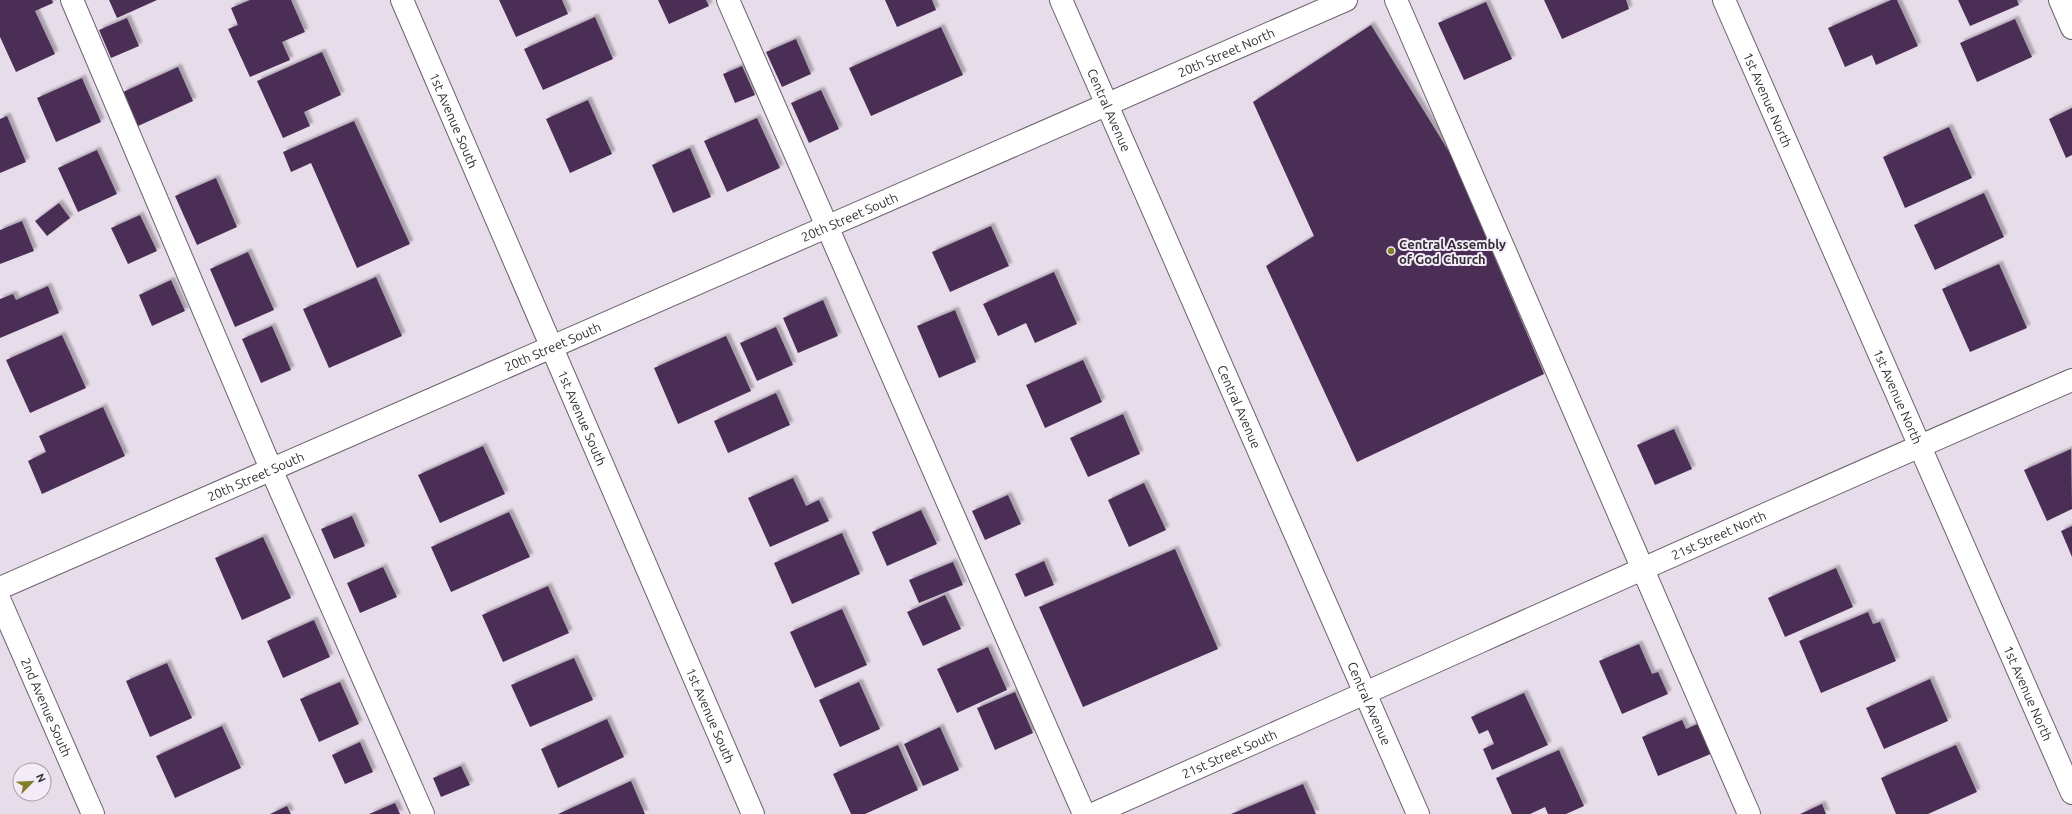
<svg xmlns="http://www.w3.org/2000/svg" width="2072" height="814" viewBox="0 0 2072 814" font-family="Ubuntu,sans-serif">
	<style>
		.building { fill: #4c2e57; filter: url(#shadow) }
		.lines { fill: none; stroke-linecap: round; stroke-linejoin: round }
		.minor-casing { stroke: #6a616d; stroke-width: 24 }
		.major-casing { stroke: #6a616d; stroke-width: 24 }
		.minor { stroke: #fff; stroke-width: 22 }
		.major { stroke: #fff; stroke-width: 22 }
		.poi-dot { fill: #827f26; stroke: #f4ebf8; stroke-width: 1.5 }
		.labels { text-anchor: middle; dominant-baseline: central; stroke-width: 4; stroke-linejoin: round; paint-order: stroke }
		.street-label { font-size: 13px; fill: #312e33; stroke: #f4ebf8 }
		.poi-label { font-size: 13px; font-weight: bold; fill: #312e33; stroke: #f4ebf8; text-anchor: start }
	</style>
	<defs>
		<filter id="shadow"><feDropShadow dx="3.5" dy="-3.5" stdDeviation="1" flood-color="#0004"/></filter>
	</defs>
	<rect width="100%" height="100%" fill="#e7ddea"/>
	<g class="building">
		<polygon points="0,0 52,0 53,3 35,11 55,54 16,72 0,37"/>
		<polygon points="109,0 157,0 117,18"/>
		<polygon points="250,0 291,0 305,32 282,42 290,60 250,77 228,29 238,25 231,8"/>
		<polygon points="499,0 562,0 568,14 516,37"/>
		<polygon points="658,0 706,0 709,6 669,24"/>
		<polygon points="885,0 932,0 936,10 897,27"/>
		<polygon points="1544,0 1626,0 1629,9 1562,39"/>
		<polygon points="1891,0 1897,0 1918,46 1876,65 1872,55 1845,67 1828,28"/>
		<polygon points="1958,0 2017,0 2019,5 1970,26"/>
		<polygon points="1486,2 1512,59 1464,80 1438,23"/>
		<polygon points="595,17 613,59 543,90 524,49"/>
		<polygon points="127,18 139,46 111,58 99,30"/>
		<polygon points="2015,19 2032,57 1977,82 1960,43"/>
		<polygon points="1371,25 1451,155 1544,374 1357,462 1266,266 1314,236 1253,102"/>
		<polygon points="941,27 963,75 871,116 849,68"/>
		<polygon points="796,39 811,74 782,87 766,52"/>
		<polygon points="322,52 341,95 304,112 310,126 283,138 257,81"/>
		<polygon points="742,66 755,95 735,103 723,74"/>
		<polygon points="178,67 193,101 138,126 123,92"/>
		<polygon points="82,78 101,122 56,142 37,98"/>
		<polygon points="821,90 839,129 809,143 791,103"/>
		<polygon points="588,100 612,154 570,173 546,119"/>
		<polygon points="2072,108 2072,155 2066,158 2049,119"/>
		<polygon points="7,116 26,162 0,173 0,119"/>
		<polygon points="757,118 780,168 727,192 704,141"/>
		<polygon points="354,121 410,244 357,268 311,163 291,172 283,152"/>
		<polygon points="1949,127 1972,178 1905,208 1883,157"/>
		<polygon points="690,148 711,197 673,213 652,165"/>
		<polygon points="97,150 117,194 78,212 58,168"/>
		<polygon points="216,178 237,227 197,245 175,196"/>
		<polygon points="1984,193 2004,237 1935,270 1914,225"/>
		<polygon points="59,203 70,218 47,236 35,221"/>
		<polygon points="140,215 157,251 128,264 111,228"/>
		<polygon points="22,221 34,251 0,264 0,230"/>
		<polygon points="991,226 1009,266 950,292 932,252"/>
		<polygon points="248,252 274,310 235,327 210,269"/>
		<polygon points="1999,264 2027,328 1970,352 1942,289"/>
		<polygon points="1054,272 1077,324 1035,343 1026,323 998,336 983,304"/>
		<polygon points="376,277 402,336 329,368 303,309"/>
		<polygon points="171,280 185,311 152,326 139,295"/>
		<polygon points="48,286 59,313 0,338 0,299 13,294 16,300"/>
		<polygon points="823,300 838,336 798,353 783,318"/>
		<polygon points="955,310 976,362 939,378 917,326"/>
		<polygon points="272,326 291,370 261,383 242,339"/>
		<polygon points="776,327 793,365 757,381 740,343"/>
		<polygon points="62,335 86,388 30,413 6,360"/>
		<polygon points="726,336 751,391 678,424 654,368"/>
		<polygon points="1083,360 1102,402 1045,428 1026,385"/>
		<polygon points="776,393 790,425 728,453 714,421"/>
		<polygon points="103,407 125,456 42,494 28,461 46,452 39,436"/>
		<polygon points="1123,414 1140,454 1088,477 1070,438"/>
		<polygon points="1674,429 1692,469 1655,485 1637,445"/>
		<polygon points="483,446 505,494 440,523 418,475"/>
		<polygon points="2071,449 2072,509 2047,521 2024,470"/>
		<polygon points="793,478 806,506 819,500 829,521 770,547 748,498"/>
		<polygon points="1144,483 1166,530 1129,547 1108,500"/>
		<polygon points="1008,495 1021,524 985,540 972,511"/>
		<polygon points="921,510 937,544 887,566 872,532"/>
		<polygon points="509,512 530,557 451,592 431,547"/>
		<polygon points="352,516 365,546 334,559 321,529"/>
		<polygon points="2072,526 2072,557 2061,531"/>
		<polygon points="842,533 860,574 792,604 774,563"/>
		<polygon points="263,537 291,598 242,620 215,558"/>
		<polygon points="1175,549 1218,649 1083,707 1039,607"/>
		<polygon points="1044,561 1054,585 1025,597 1015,574"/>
		<polygon points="953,562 963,585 919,603 909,580"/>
		<polygon points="383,567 397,597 360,613 347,583"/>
		<polygon points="1836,568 1853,607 1785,637 1768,598"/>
		<polygon points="548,586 569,633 503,662 482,615"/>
		<polygon points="945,595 961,629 923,646 907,612"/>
		<polygon points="842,609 867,665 815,688 790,632"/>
		<polygon points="1868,612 1873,624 1880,622 1896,661 1821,693 1799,641"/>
		<polygon points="314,620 330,657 283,678 267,641"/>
		<polygon points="1639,644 1652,674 1658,672 1668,694 1622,714 1599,661"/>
		<polygon points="988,647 1007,690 957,713 937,669"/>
		<polygon points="574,658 593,700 530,727 511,685"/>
		<polygon points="167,663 192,718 150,737 126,681"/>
		<polygon points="1930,679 1948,721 1884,749 1866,708"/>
		<polygon points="340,682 359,724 319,742 300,699"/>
		<polygon points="859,682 880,729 840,747 819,700"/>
		<polygon points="1015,692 1033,733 995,750 977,708"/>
		<polygon points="1524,693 1548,745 1492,770 1483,749 1494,744 1488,730 1479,734 1471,717"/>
		<polygon points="607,719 624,757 558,788 541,749"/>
		<polygon points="1682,720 1686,729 1700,723 1713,753 1658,776 1642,737"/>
		<polygon points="222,726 241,768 175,798 156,756"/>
		<polygon points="940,727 959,770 923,786 904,744"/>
		<polygon points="360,742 373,772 345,784 332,755"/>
		<polygon points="898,745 918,790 865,814 851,814 833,774"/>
		<polygon points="1956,745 1977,792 1928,814 1896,814 1881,778"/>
		<polygon points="1559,750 1584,806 1566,814 1548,814 1545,807 1530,814 1512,814 1496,778"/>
		<polygon points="461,766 470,785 441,797 433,778"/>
		<polygon points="631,781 645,814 558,814"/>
		<polygon points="1303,784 1316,814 1231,814"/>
		<polygon points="395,803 400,814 369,814"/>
		<polygon points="1822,804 1826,814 1800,814"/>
		<polygon points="287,806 291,814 270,814"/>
	</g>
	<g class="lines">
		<defs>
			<g id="minor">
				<polyline points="72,0 271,469 423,814"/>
				<path id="s1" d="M402 0 753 814"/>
				<polyline points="728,0 1084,814"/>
				<path id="s2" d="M1061 0 1418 814"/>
				<polyline points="1396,0 1749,814"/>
				<polyline points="2060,0 2072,28"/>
				<path id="s3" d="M0 588 1346 0"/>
				<path id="s4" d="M0 601 93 814"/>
				<path id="s5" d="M1093 814C1420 670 1744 521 2072 380"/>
			</g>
			<g id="major">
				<path id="s6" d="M1724 0 2072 793"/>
			</g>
		</defs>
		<use href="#minor" class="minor-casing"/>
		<use href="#major" class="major-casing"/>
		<use href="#minor" class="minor"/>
		<use href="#major" class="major"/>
	</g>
	<circle class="poi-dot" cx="1391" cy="251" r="4"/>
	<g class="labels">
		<g class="street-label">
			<text stroke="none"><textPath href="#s3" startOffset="1338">20th Street North</textPath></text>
			<text stroke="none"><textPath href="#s6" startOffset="109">1st Avenue North</textPath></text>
			<text stroke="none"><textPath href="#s2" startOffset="120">Central Avenue</textPath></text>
			<text stroke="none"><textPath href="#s1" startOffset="131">1st Avenue South</textPath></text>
			<text stroke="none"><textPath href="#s3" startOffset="927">20th Street South</textPath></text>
			<text stroke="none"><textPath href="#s3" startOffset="603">20th Street South</textPath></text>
			<text stroke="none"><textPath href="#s6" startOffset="433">1st Avenue North</textPath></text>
			<text stroke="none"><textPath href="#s2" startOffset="444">Central Avenue</textPath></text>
			<text stroke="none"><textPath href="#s1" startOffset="455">1st Avenue South</textPath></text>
			<text stroke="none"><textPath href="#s3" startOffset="279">20th Street South</textPath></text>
			<text stroke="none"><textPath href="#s5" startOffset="685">21st Street North</textPath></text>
			<text stroke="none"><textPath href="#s6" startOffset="757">1st Avenue North</textPath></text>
			<text stroke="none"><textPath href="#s2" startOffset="768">Central Avenue</textPath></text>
			<text stroke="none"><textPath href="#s4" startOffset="116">2nd Avenue South</textPath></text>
			<text stroke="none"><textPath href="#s1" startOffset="779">1st Avenue South</textPath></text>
			<text stroke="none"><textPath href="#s5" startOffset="149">21st Street South</textPath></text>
		</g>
		<g class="poi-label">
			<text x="1399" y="244">Central Assembly<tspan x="1399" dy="15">of God Church</tspan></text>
		</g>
	</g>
	<g transform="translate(32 782) rotate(66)"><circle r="19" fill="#f4ebf8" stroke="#a69fa9"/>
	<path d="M0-3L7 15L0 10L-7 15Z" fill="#827f26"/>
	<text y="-6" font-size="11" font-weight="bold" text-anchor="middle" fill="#312e33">N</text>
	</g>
</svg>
